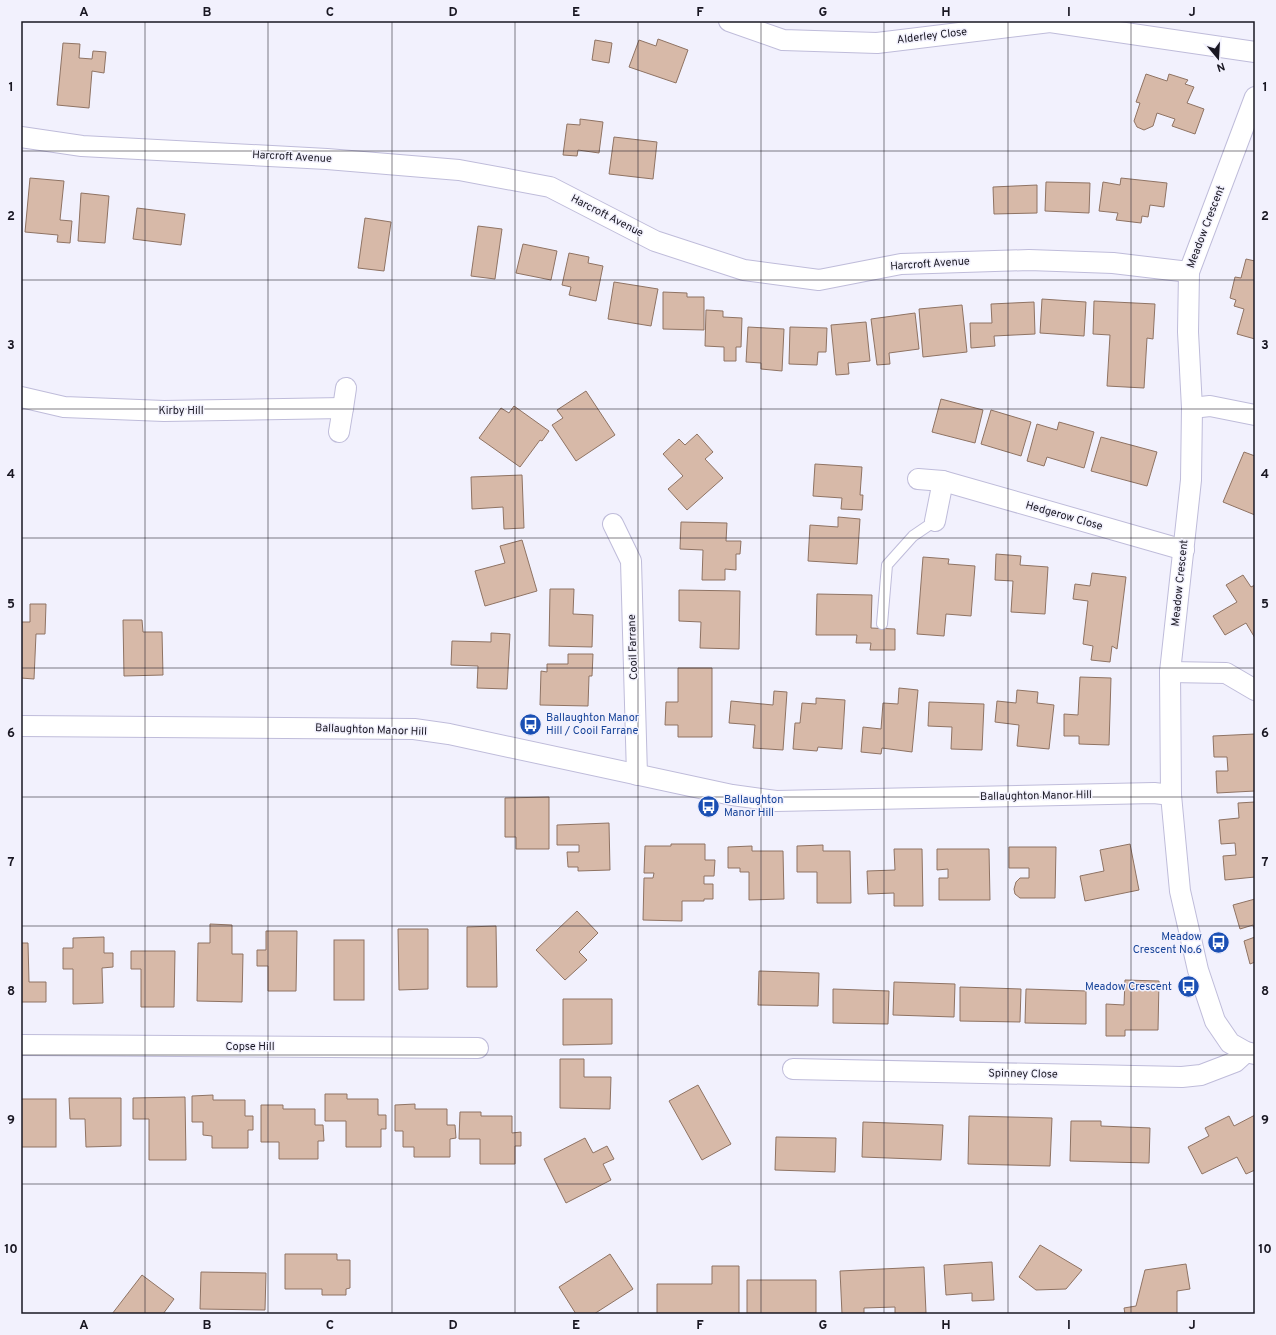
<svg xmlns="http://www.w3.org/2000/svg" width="1276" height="1335" viewBox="0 0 1276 1335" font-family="Overpass,sans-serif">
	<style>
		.building { fill: #d7b9a8; stroke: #8f7363 }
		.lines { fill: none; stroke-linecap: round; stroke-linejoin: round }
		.lane-casing { stroke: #bfbcda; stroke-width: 12 }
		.street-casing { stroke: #bfbcda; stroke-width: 22 }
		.lane { stroke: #fff; stroke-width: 10 }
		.street { stroke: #fff; stroke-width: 20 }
		.grid { fill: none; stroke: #191722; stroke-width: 1; stroke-opacity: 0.55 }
		.labels { text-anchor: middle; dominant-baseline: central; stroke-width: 3; stroke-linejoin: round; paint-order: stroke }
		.street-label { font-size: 11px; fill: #191722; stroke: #f2f1fd }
		.transit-label { font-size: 11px; fill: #164399; stroke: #f2f1fd; text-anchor: start }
		.neatline { fill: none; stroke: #191722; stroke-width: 1.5 }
		.grid-label { font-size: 13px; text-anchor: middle; font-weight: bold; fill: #191722 }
	</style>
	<rect width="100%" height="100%" fill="#f2f1fd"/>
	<g class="building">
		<polygon points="658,39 688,50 676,83 629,67 639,40 656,46"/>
		<polygon points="595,40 612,43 609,63 592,60"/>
		<polygon points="63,43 80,44 79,58 92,59 93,51 106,52 104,73 92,71 89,108 57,105"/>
		<polygon points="1146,74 1167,81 1169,74 1188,80 1185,84 1194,87 1187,103 1204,109 1195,134 1172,126 1175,119 1157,113 1153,126 1144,130 1137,127 1134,121 1140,103 1136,102"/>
		<polygon points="580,119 603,122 599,153 578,150 577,156 563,155 567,124 580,125"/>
		<polygon points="614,137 657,142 653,179 609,174"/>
		<polygon points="30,178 64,181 60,220 72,221 70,243 57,242 58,235 25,232"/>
		<polygon points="1121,178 1167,183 1164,207 1150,205 1148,217 1142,216 1141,223 1116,220 1118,213 1099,211 1103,182 1120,185"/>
		<polygon points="1046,182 1090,183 1089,213 1045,211"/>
		<polygon points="1037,185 1037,213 994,214 993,187"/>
		<polygon points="81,193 109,196 105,243 78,241"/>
		<polygon points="137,208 185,214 181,245 133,239"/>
		<polygon points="365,218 391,222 384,271 358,268"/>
		<polygon points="478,226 502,229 495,279 471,276"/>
		<polygon points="523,244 557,251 551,280 516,273"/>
		<polygon points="569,253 589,257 588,263 603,266 596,301 569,295 571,287 562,285"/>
		<polygon points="1246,259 1255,261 1255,339 1237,334 1244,309 1234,306 1236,300 1230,298 1235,277 1241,278"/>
		<polygon points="614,282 658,289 651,326 608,319"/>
		<polygon points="663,292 687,293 687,297 704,297 704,330 663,329"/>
		<polygon points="1042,299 1086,302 1084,336 1040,333"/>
		<polygon points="1094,301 1155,304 1153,339 1147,338 1144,388 1107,386 1110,335 1093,334"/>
		<polygon points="1034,302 1035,334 994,336 995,346 971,348 970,323 992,323 991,304"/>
		<polygon points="962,305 967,352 923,357 919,309"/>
		<polygon points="706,310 723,311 723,317 742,318 741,347 736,347 736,361 724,361 724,347 705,346"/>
		<polygon points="915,313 919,349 889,353 890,364 877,365 871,319"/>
		<polygon points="866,322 870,361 848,363 849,374 836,375 831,325"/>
		<polygon points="748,327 784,329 782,371 761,369 761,363 746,362"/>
		<polygon points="790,327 827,328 826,352 818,352 817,365 789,364"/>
		<polygon points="586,391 615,435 576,461 552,425 563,418 557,410"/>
		<polygon points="941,399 983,410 975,443 932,432"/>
		<polygon points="514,406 549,431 542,441 540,440 520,467 479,438 501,408 509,413"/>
		<polygon points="991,410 1031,422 1021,456 981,444"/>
		<polygon points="1059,422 1094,432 1084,468 1047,457 1044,466 1027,461 1037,424 1057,430"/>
		<polygon points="697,434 713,452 705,459 723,478 687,510 668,489 683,476 663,454 679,439 685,445"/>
		<polygon points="1101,437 1157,452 1147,486 1091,471"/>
		<polygon points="1244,452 1255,456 1255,515 1223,502"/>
		<polygon points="815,464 862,467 860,495 863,495 862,510 841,509 842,498 813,496"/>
		<polygon points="522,475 524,528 504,529 503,507 472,509 471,477"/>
		<polygon points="838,517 860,519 857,564 808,561 810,525 838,527"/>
		<polygon points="681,522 727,523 726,541 741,541 740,554 736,554 736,570 725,569 725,580 702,580 703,550 680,549"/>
		<polygon points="522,540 537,591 485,606 475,571 505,563 500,546"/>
		<polygon points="996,554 1021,556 1020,565 1048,567 1045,614 1011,612 1013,581 995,580"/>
		<polygon points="923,557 949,559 948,564 975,566 971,616 946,614 944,636 917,634"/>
		<polygon points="1092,573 1126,577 1117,649 1112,646 1110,662 1091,660 1093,646 1083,644 1088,601 1073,599 1075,584 1090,586"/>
		<polygon points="1243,575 1251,587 1255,585 1255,638 1246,623 1225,635 1213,616 1237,602 1226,585"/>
		<polygon points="550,589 574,589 573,614 593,615 592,647 549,646"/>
		<polygon points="679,590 740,591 739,649 700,648 701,622 679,621"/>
		<polygon points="817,594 872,595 871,628 895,629 895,650 870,650 871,643 856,643 857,635 816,635"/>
		<polygon points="30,604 46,604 45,634 36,634 34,679 21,678 21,622 30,622"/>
		<polygon points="123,620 142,620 143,632 162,632 163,675 124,676"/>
		<polygon points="491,633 510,634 507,689 477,688 478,666 451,665 452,641 491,642"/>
		<polygon points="568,654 593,654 592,676 589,676 588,706 540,705 541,671 547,672 547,664 568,664"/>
		<polygon points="678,668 712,668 712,737 678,737 678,725 665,725 666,702 678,702"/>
		<polygon points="1080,677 1111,678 1109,745 1079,744 1079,736 1064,736 1064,714 1078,715"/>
		<polygon points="899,688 918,690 912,752 882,748 881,754 861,752 863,727 881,729 883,703 898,704"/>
		<polygon points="1017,690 1038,692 1037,703 1054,705 1049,749 1017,746 1019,725 995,722 997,701 1016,703"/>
		<polygon points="774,691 787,692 783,750 753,748 755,725 729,723 731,701 773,705"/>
		<polygon points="816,698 845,700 842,749 818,747 817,751 793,749 795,723 800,723 802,703 816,704"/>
		<polygon points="929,702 984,704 982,750 951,749 952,727 928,726"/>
		<polygon points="1255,734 1255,791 1217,793 1216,771 1228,771 1227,757 1214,757 1213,736"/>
		<polygon points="549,797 549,849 516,849 516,837 505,837 505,798"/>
		<polygon points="1255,802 1255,877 1225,880 1223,856 1236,855 1235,843 1221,844 1219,820 1239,818 1238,803"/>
		<polygon points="609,823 610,870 578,871 578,867 568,867 567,852 579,852 579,845 557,845 557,825"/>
		<polygon points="671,844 705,844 705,860 715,860 714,876 704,876 704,884 713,884 713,899 704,899 704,901 682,901 682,921 643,920 644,878 653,878 654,873 644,873 645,846 671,846"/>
		<polygon points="1130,844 1139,890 1085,901 1080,876 1104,871 1100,850"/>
		<polygon points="823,845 823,851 850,851 851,903 817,903 817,872 797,872 797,846"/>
		<polygon points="752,846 752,851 783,851 784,899 749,900 749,872 740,872 740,868 728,868 728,847"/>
		<polygon points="1009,847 1056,847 1055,898 1020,898 1015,894 1014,889 1016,882 1020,878 1029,878 1029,868 1009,868"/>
		<polygon points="894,849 922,849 923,906 894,906 894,893 868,894 867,871 895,870"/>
		<polygon points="937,849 989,849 990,900 939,900 939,878 948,878 948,869 937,870"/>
		<polygon points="1255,899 1255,933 1253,925 1240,929 1233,905"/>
		<polygon points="577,911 598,933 579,952 587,960 565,980 536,950"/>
		<polygon points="210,924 232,925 232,954 243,954 242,1002 197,1001 198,943 210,943"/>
		<polygon points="496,926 497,987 467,987 467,927"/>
		<polygon points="398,929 428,929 428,989 399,990"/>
		<polygon points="266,931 297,931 296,991 268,991 268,966 257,966 257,950 266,950"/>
		<polygon points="104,937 104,953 113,953 113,967 102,968 103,1003 73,1004 73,969 63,969 63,948 73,948 73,938"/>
		<polygon points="1255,937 1255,962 1250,964 1244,941"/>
		<rect x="334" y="940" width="30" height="60"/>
		<polygon points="21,943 28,943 29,982 46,982 46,1002 21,1002"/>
		<polygon points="131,951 175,951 174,1007 141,1007 141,969 131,969"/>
		<polygon points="759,971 819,973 818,1006 758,1005"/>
		<polygon points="1125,980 1159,981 1158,1030 1125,1030 1125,1036 1106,1036 1106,1004 1124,1005"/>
		<polygon points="894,982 955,984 954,1017 893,1015"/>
		<polygon points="960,987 1021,989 1020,1022 960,1021"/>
		<polygon points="833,989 889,991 888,1024 833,1023"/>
		<polygon points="1026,989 1086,991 1086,1024 1025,1023"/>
		<polygon points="563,999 612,999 612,1044 563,1045"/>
		<polygon points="560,1059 584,1059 584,1077 611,1077 610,1109 560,1108"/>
		<polygon points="698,1085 731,1144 702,1160 669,1101"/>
		<polygon points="325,1094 347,1094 347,1099 378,1099 378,1115 386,1115 386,1129 381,1129 381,1147 346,1147 346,1121 325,1121"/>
		<polygon points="213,1095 213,1100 245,1100 245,1116 253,1116 253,1130 248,1130 248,1148 212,1148 212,1136 203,1135 203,1122 192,1122 192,1096"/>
		<polygon points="185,1097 186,1160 149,1160 149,1119 133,1119 133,1098"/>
		<polygon points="69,1098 121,1098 121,1146 86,1147 85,1119 70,1119"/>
		<rect x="21" y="1099" width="35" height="48"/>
		<polygon points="415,1104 415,1109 447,1109 447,1125 455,1125 456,1138 450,1139 450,1157 414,1157 414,1147 403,1147 403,1131 395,1131 395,1105"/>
		<polygon points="261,1105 283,1105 283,1109 315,1109 315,1125 323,1125 324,1141 318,1141 318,1159 279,1159 279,1142 261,1142"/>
		<polygon points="460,1112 481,1112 481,1116 512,1116 512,1133 521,1132 521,1146 515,1146 515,1164 480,1164 480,1139 459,1139"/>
		<polygon points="1255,1115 1255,1170 1246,1174 1237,1157 1202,1174 1188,1147 1209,1136 1205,1128 1229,1116 1234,1126"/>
		<polygon points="969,1116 1052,1118 1050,1166 968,1164"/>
		<polygon points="1071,1121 1101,1121 1101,1126 1150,1128 1149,1163 1070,1161"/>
		<polygon points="863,1122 943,1125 941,1160 862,1157"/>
		<polygon points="776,1137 836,1138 835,1172 775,1170"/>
		<polygon points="585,1138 593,1153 607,1146 614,1159 603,1164 611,1180 566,1203 544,1159"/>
		<polygon points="1040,1245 1082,1270 1066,1289 1036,1290 1019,1277"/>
		<polygon points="285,1254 337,1254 337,1260 350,1260 350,1288 346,1289 346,1295 322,1295 322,1289 285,1289"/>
		<polygon points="610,1254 633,1289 594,1314 576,1314 559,1287"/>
		<polygon points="992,1262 994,1300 972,1301 972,1293 946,1295 944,1265"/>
		<polygon points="1186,1264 1190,1289 1177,1291 1177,1314 1125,1314 1124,1308 1136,1306 1145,1270"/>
		<polygon points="712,1266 739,1266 739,1314 657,1314 657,1284 712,1284"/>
		<polygon points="924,1267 926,1313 895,1314 895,1307 864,1308 864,1314 842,1314 840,1271"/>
		<polygon points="201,1272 266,1273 265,1310 200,1309"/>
		<polygon points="142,1275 174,1299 163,1314 112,1314"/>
		<polygon points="747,1280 816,1280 816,1313 747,1314"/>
	</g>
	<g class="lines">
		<defs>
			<polyline id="lane" points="882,624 887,565 913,536 935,521"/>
			<g id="street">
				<polyline points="729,21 783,40 877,43 1050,22 1255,52"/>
				<polyline points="1255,97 1189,272 1188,332 1192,408 1191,480 1170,672 1171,795 1180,891 1198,970 1215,1021 1230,1043 1246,1052 1255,1054"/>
				<polyline points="21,137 82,146 327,159 459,170 550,187 655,241 744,270 819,280 901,264 1029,260 1113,263 1189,272"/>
				<polyline points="21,397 64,407 164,411 343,408 339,432"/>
				<polyline points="343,408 346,388"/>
				<polyline points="1192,408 1210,406 1255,415"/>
				<polyline points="918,479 943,481 1184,550"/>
				<polyline points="935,521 943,481"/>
				<polyline points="613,524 631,561 637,775"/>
				<polyline points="1170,672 1226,673 1255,690"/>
				<polyline points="21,726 414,729 449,734 732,795 776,801 1154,793 1171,795"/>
				<polyline points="21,1045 478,1048"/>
				<polyline points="793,1069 1182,1077 1201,1075 1235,1062 1246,1052"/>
			</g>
		</defs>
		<use href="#lane" class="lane-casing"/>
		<use href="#street" class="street-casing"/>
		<use href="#lane" class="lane"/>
		<use href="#street" class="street"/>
	</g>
	<path class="grid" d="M145 21V1314M268 21V1314M392 21V1314M515 21V1314M638 21V1314M761 21V1314M884 21V1314M1008 21V1314M1131 21V1314M21 151H1255M21 280H1255M21 409H1255M21 538H1255M21 668H1255M21 797H1255M21 926H1255M21 1055H1255M21 1184H1255"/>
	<defs>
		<symbol id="bus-disc" viewBox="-11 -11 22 22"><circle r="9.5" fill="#1a4fb4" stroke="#f2f1fd"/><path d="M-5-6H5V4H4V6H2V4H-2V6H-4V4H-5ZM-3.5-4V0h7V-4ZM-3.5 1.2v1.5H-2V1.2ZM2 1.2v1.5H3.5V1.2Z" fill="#fff"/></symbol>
	</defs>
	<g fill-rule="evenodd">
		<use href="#bus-disc" x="518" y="712" width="25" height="25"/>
		<use href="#bus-disc" x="696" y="794" width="25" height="25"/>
		<use href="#bus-disc" x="1206" y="930" width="25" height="25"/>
		<use href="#bus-disc" x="1176" y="974" width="25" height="25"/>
	</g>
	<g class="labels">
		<g class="street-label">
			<text transform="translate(932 36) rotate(-7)">Alderley Close</text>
			<text transform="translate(292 157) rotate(3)">Harcroft Avenue</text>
			<text transform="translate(607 216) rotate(27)">Harcroft Avenue</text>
			<text transform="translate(1206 227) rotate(-69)">Meadow Crescent</text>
			<text transform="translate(930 264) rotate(-4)">Harcroft Avenue</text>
			<text x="181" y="411">Kirby Hill</text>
			<text transform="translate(1064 516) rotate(16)">Hedgerow Close</text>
			<text transform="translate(1180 583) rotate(-84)">Meadow Crescent</text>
			<text transform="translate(633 647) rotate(-92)">Cooil Farrane</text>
			<text transform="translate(371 730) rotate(2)">Ballaughton Manor Hill</text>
			<text transform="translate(1036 796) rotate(-1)">Ballaughton Manor Hill</text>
			<text x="250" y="1047">Copse Hill</text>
			<text transform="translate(1023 1074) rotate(1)">Spinney Close</text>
		</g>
		<g class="transit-label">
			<text x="546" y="718">Ballaughton Manor<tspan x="546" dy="13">Hill / Cooil Farrane</tspan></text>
			<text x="724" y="800">Ballaughton<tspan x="724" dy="13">Manor Hill</tspan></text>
			<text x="1202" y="937" text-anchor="end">Meadow<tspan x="1202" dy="13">Crescent No.6</tspan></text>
			<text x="1172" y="987" text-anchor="end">Meadow Crescent</text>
		</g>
	</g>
	<rect width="1276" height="1335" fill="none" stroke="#f2f1fd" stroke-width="44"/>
	<g transform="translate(1218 58) rotate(162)" stroke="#f2f1fd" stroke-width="3" paint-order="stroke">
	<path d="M0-3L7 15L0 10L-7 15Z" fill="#191722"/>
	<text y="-6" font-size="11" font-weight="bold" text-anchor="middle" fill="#191722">N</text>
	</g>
	<rect x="22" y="22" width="1232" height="1291" class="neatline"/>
	<g class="grid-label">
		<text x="84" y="16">A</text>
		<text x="207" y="16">B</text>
		<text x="330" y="16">C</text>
		<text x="453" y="16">D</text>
		<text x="576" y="16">E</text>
		<text x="700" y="16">F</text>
		<text x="823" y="16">G</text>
		<text x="946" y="16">H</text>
		<text x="1069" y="16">I</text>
		<text x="1192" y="16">J</text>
		<text x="11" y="91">1</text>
		<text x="1265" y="91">1</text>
		<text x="11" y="220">2</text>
		<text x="1265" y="220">2</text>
		<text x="11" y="349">3</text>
		<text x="1265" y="349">3</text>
		<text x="11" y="478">4</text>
		<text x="1265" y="478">4</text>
		<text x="11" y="608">5</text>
		<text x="1265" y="608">5</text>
		<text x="11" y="737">6</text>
		<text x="1265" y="737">6</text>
		<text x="11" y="866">7</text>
		<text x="1265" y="866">7</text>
		<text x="11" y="995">8</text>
		<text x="1265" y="995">8</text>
		<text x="11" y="1124">9</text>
		<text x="1265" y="1124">9</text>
		<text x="11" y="1253">10</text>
		<text x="1265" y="1253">10</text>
		<text x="84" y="1329">A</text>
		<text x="207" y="1329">B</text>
		<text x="330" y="1329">C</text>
		<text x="453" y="1329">D</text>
		<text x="576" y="1329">E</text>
		<text x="700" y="1329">F</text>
		<text x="823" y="1329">G</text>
		<text x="946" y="1329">H</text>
		<text x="1069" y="1329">I</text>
		<text x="1192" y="1329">J</text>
	</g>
</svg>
